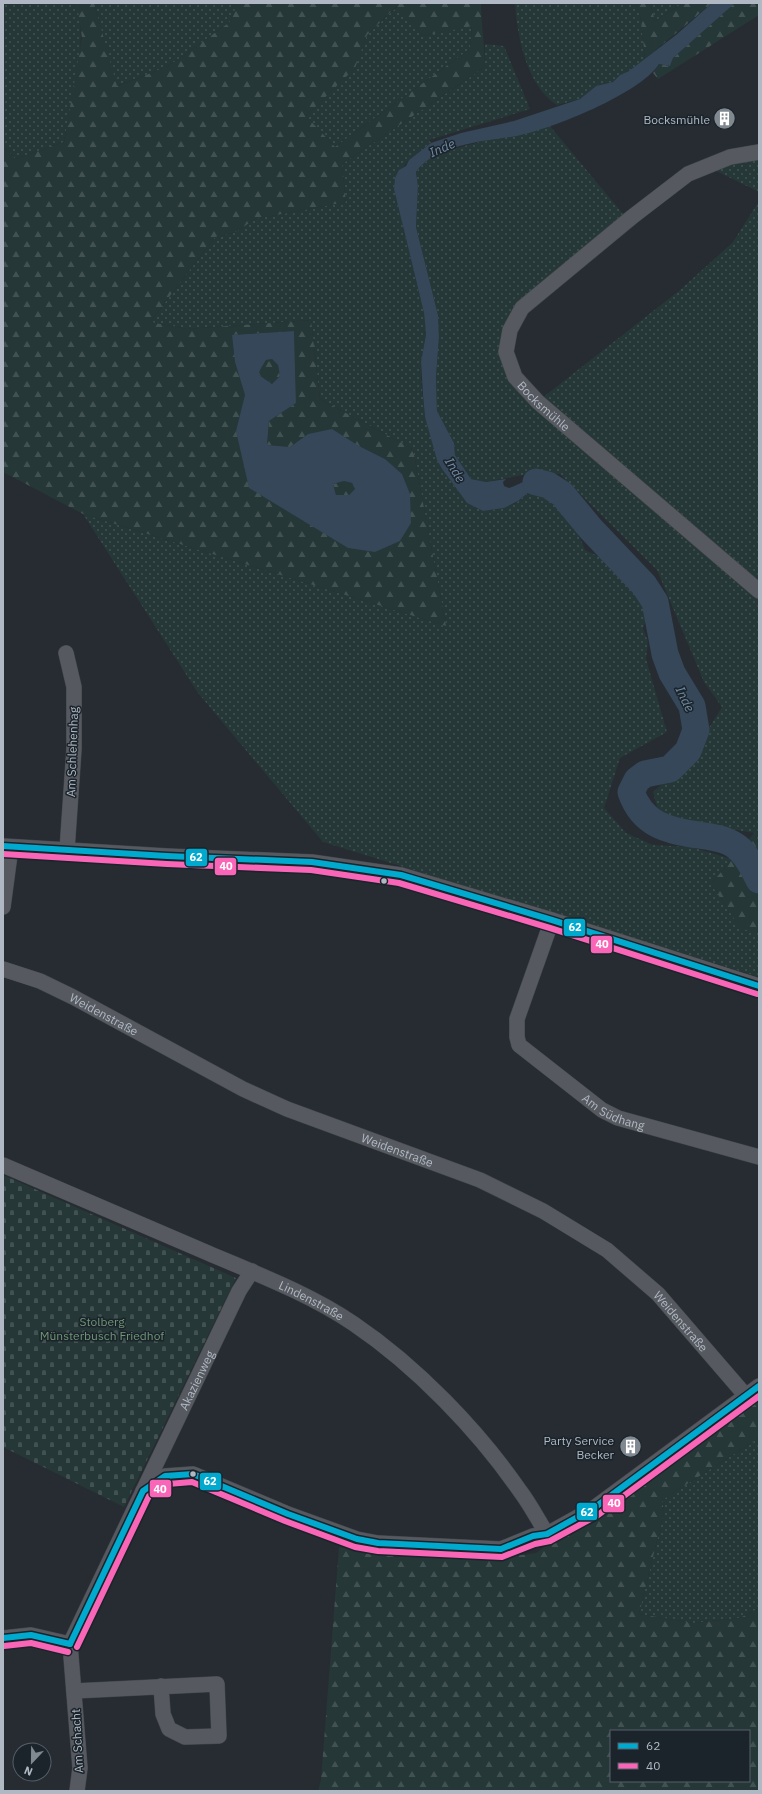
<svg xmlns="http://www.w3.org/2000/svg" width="762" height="1794" viewBox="0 0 762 1794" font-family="'IBM Plex Sans',sans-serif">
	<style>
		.green { fill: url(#green-dots) }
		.forest { fill: url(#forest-firs); fill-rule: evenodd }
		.cemetery { fill: url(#cemetery-stones) }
		.water { fill: #354758; fill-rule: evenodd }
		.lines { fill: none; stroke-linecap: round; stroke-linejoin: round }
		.river { stroke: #354758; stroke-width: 27 }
		.minor-casing { stroke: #42474b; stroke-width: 16 }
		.minor { stroke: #565a60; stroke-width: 15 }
		.bus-1-casing { stroke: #1b232b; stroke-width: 9 }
		.bus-2-casing { stroke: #1b232b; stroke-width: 9 }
		.bus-1 { stroke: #00a9ce; stroke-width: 6 }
		.bus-2 { stroke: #fa66b7; stroke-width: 6 }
		.bus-dot { fill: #b0b9c3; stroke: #1b232b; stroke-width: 1.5 }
		.labels { text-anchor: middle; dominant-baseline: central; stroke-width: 3; stroke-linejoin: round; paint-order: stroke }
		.poi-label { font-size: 12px; fill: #b0b9c3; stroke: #1b232b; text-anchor: end }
		.street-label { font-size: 12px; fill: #b0b9c3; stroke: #1b232b }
		.park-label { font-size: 12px; fill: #709775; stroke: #1b232b }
		.water-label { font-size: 13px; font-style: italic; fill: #728da5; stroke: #1b232b }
		.line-badge { stroke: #1b232b; stroke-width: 1.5 }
		.badge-label { font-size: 11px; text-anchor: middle; font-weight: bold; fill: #fff }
	</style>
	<defs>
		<pattern id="green-dots" width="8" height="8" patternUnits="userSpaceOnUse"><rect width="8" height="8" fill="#253737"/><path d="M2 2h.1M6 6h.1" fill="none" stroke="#425252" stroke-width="1.8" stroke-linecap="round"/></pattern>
		<pattern id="forest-firs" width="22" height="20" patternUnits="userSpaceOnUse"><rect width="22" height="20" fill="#253737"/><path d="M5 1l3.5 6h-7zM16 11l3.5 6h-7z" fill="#425252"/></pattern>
		<pattern id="cemetery-stones" width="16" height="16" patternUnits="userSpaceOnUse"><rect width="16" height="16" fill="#253737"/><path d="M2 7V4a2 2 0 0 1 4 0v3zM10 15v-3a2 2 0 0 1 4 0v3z" fill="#425252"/></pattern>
	</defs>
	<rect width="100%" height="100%" fill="#262c32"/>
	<g class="green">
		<path d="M3 3H77C88 45 72 99 64 142L15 159 3 145Z"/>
		<polygon points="94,3 233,3 235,10 230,22 176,61 159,70 116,86"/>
		<path d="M515 3H636L641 20 645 59 629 71 620 75 613 82 596 86 580 99 557 105C527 87 517 36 515 3Z"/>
		<polygon points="650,3 683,3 655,21"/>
		<polygon points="398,6 423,36 472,25 470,49 335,147 306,116 354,68 367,35"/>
		<polygon points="485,44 504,46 530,109 429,140 431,143 409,160 402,169 398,200 403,227 424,313 426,334 421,362 421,378 425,417 442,469 467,503 483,511 498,509 516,503 529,492 546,492 556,497 561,503 563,510 576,529 585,550 602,558 639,599 647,616 643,629 648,641 646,659 667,732 620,758 604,808 626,833 653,845 691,847 732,859 711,884 741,928 759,932 759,977 323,842 198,693 83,514 446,626 413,449 320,399 311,320 187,329 150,322 215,237 236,232 255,219 346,202 342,164 485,67"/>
		<polygon points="550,126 623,214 517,307 512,378 759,595 759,844 754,833 666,818 657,807 653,792 663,783 679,776 722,707 704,682 657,570 560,474 533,473 486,482 471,479 455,455 454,443 437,411 436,377 439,337 438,315 416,227 418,186 416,172 423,164 438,153 494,138 517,136"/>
		<polygon points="759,156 759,192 712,169"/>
		<polygon points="759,201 759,581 542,398 680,290 733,242"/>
		<polygon points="759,1438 759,1608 740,1618 693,1623 639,1614 664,1512 662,1500"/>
	</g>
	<g class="forest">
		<path d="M77 3H94L117 86 159 70 176 61 230 22 235 10 233 3H481C481 25 485 45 485 67L342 164 346 202 255 219 236 232 215 237 150 322 187 329 311 320 320 399 413 449 446 626 83 514 3 472V145L15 159 64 142 82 38ZM397 6 423 36 472 26 470 49 335 147 306 116 355 68 367 35ZM294 331 296 403 269 421 267 445 290 447 308 434 359 446 385 459 348 548 236 431 246 395 232 335Z"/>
		<polygon points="636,3 650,3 655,21 683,3 712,3 645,59 641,20"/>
		<polygon points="735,3 759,3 759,15 658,79 653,73 659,64 670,66 673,58"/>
		<polygon points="272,359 278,365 280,376 272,384 259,375 260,370 266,360"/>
		<polygon points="344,481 352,483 355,489 349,495 336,495 333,484"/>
		<polygon points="754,833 759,844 759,932 741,929 711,884"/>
		<path d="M759 1394V1438L662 1500 664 1512 639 1614 693 1623 740 1618 759 1608V1791H318L321 1780 339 1547 376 1552 464 1557 500 1558 536 1553 656 1471ZM611 1731H749V1781H611Z"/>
	</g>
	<polygon class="cemetery" points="3,1175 236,1278 124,1507 3,1447"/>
	<g class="water">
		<path d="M712 3H735L673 58 670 66 659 64C640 94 551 129 517 136 485 141 436 144 416 172L418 186 416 227 438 315 439 337 436 377 437 411 454 443 455 455 471 479 486 482 506 479 503 482 504 486 509 488C519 485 526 479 536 477 551 472 564 485 574 495L561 503C552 493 543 491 529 492L518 501 504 508 483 511 467 503 442 469 437 460 425 417 423 395 421 362 426 334 424 313 394 189 395 178 399 170 406 166 409 160 431 143 461 133 514 121 580 99 596 86 613 82 620 75 629 71 676 35Z"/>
		<path d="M294 331 296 403 269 421 267 445 290 447 308 434 332 429 359 446 385 459 402 474 410 494 411 523 400 541 375 552 348 548 249 488 236 431 245 395 235 362 232 335ZM272 359 278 365 280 376 272 384 259 375 260 370 266 360ZM344 481 352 483 355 489 349 495H336L333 484Z"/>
	</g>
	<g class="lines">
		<path class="river" d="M536 482 548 485 562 494 590 528 644 585 655 602 665 654 672 673 692 706 696 730 688 751 670 769 645 774 637 780 631 792C642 824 667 831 699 835 710 837 724 838 734 845 746 852 753 868 759 880"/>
		<defs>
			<g id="minor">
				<path id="s1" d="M759 152 730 157 688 174 632 217 522 308 510 330 506 352 515 377 538 402 759 591"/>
				<polyline points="66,653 74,687 74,749 67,850"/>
				<polyline points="3,846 167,856 312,862 401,875 552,920 759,986"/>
				<polyline points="3,907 11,847"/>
				<path id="s2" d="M552 920 517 1019V1037L519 1045 602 1110 618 1118 759 1157"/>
				<path id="s3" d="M3 969 40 981 73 997 243 1089 287 1109 480 1180 543 1211 607 1250 658 1294 746 1396"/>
				<path id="s4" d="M3 1165C71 1194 140 1224 208 1253 257 1274 310 1294 354 1324 416 1366 478 1430 520 1491 530 1504 538 1520 547 1534"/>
				<path id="s5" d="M143 1491 239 1291 252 1271"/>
				<polyline points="3,1638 31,1635 70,1644"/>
				<polyline points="74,1691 217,1684 219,1736 185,1737 169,1729 163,1714 161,1686"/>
				<polyline points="77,1791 80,1768 70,1644 143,1491 165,1476 193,1474 288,1514 357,1539 378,1543 501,1549 533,1536 547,1534 594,1508 759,1386"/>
			</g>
		</defs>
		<use href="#minor" class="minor-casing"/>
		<use href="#minor" class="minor"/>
		<defs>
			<g id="bus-1">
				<polyline points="3,846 167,856 312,862 401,875 552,920 759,986"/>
				<polyline points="3,1638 31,1635 70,1644"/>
				<polyline points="70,1644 143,1491 165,1476 193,1474 288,1514 357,1539 378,1543 501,1549 533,1536 547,1534 594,1508 759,1386"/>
			</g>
			<g id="bus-2">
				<polyline points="3,854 167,864 311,870 399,883 550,928 757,994"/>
				<polyline points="4,1646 31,1643 68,1652"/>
				<polyline points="77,1647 149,1496 168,1484 192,1482 285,1521 355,1547 378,1551 502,1557 535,1544 550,1541 598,1515 759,1396"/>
			</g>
		</defs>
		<use href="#bus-1" class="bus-1-casing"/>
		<use href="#bus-2" class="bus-2-casing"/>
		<use href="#bus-1" class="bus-1"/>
		<use href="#bus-2" class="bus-2"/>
	</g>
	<defs>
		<symbol id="building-disc" viewBox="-11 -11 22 22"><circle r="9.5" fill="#808890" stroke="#1b232b"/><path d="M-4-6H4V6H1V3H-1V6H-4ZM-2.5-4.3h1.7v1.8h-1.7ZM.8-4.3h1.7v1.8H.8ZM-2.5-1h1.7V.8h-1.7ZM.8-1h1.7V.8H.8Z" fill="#fff"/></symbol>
	</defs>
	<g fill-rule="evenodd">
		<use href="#building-disc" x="712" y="106" width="25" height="25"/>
		<use href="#building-disc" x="618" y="1434" width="25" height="25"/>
	</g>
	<g class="bus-dot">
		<circle cx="384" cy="881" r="3.5"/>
		<circle cx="193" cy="1474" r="3.5"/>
	</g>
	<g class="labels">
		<g class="poi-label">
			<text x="710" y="119">Bocksmühle</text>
			<text x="614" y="1440">Party Service<tspan x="614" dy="14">Becker</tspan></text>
		</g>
		<g class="street-label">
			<text stroke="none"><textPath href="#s1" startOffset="403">Bocksmühle</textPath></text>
			<text transform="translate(72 752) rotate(-88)">Am Schlehenhag</text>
			<text stroke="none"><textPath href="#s3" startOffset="111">Weidenstraße</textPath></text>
			<text stroke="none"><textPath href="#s2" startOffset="248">Am Südhang</textPath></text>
			<text stroke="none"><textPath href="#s3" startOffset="435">Weidenstraße</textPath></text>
			<text stroke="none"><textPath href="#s4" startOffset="337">Lindenstraße</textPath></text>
			<text stroke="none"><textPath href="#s3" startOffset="771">Weidenstraße</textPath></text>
			<text stroke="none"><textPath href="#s5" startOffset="123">Akazienweg</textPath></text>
			<text transform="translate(77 1741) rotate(-93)">Am Schacht</text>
		</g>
		<g class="park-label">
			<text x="102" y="1321">Stolberg<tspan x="102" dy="14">Münsterbusch Friedhof</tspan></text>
		</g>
		<g class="water-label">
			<text transform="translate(442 148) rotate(-24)">Inde</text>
			<text transform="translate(455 470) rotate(59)">Inde</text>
			<text transform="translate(685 699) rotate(64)">Inde</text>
		</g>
	</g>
	<g class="line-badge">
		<rect x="185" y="848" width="23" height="19" rx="4" fill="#00a9ce"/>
		<rect x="214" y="857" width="23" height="19" rx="4" fill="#fa66b7"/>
		<rect x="563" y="918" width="23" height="19" rx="4" fill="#00a9ce"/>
		<rect x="590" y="935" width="23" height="19" rx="4" fill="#fa66b7"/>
		<rect x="199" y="1472" width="23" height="19" rx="4" fill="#00a9ce"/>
		<rect x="149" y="1479" width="23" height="19" rx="4" fill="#fa66b7"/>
		<rect x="602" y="1494" width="23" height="19" rx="4" fill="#fa66b7"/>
		<rect x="576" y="1502" width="22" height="19" rx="4" fill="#00a9ce"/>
	</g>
	<g class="badge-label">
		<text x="196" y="861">62</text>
		<text x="226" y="870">40</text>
		<text x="575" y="931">62</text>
		<text x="602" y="948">40</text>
		<text x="210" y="1485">62</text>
		<text x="160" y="1493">40</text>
		<text x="614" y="1507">40</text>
		<text x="587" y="1516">62</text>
	</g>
	<rect width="762" height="1794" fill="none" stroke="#b0b9c3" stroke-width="8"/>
	<rect x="610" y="1730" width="140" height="52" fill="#1b232b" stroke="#575f68"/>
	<rect x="618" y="1743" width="20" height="6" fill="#00a9ce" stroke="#575f68"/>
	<text x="646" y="1750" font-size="12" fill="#b0b9c3">62</text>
	<rect x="618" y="1763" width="20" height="6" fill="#fa66b7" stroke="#575f68"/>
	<text x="646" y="1770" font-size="12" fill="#b0b9c3">40</text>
	<g transform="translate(32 1762) rotate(202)"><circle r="19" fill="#1b232b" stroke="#575f68"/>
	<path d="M0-3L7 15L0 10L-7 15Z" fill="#808890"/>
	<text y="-6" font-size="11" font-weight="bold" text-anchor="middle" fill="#b0b9c3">N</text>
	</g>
</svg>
